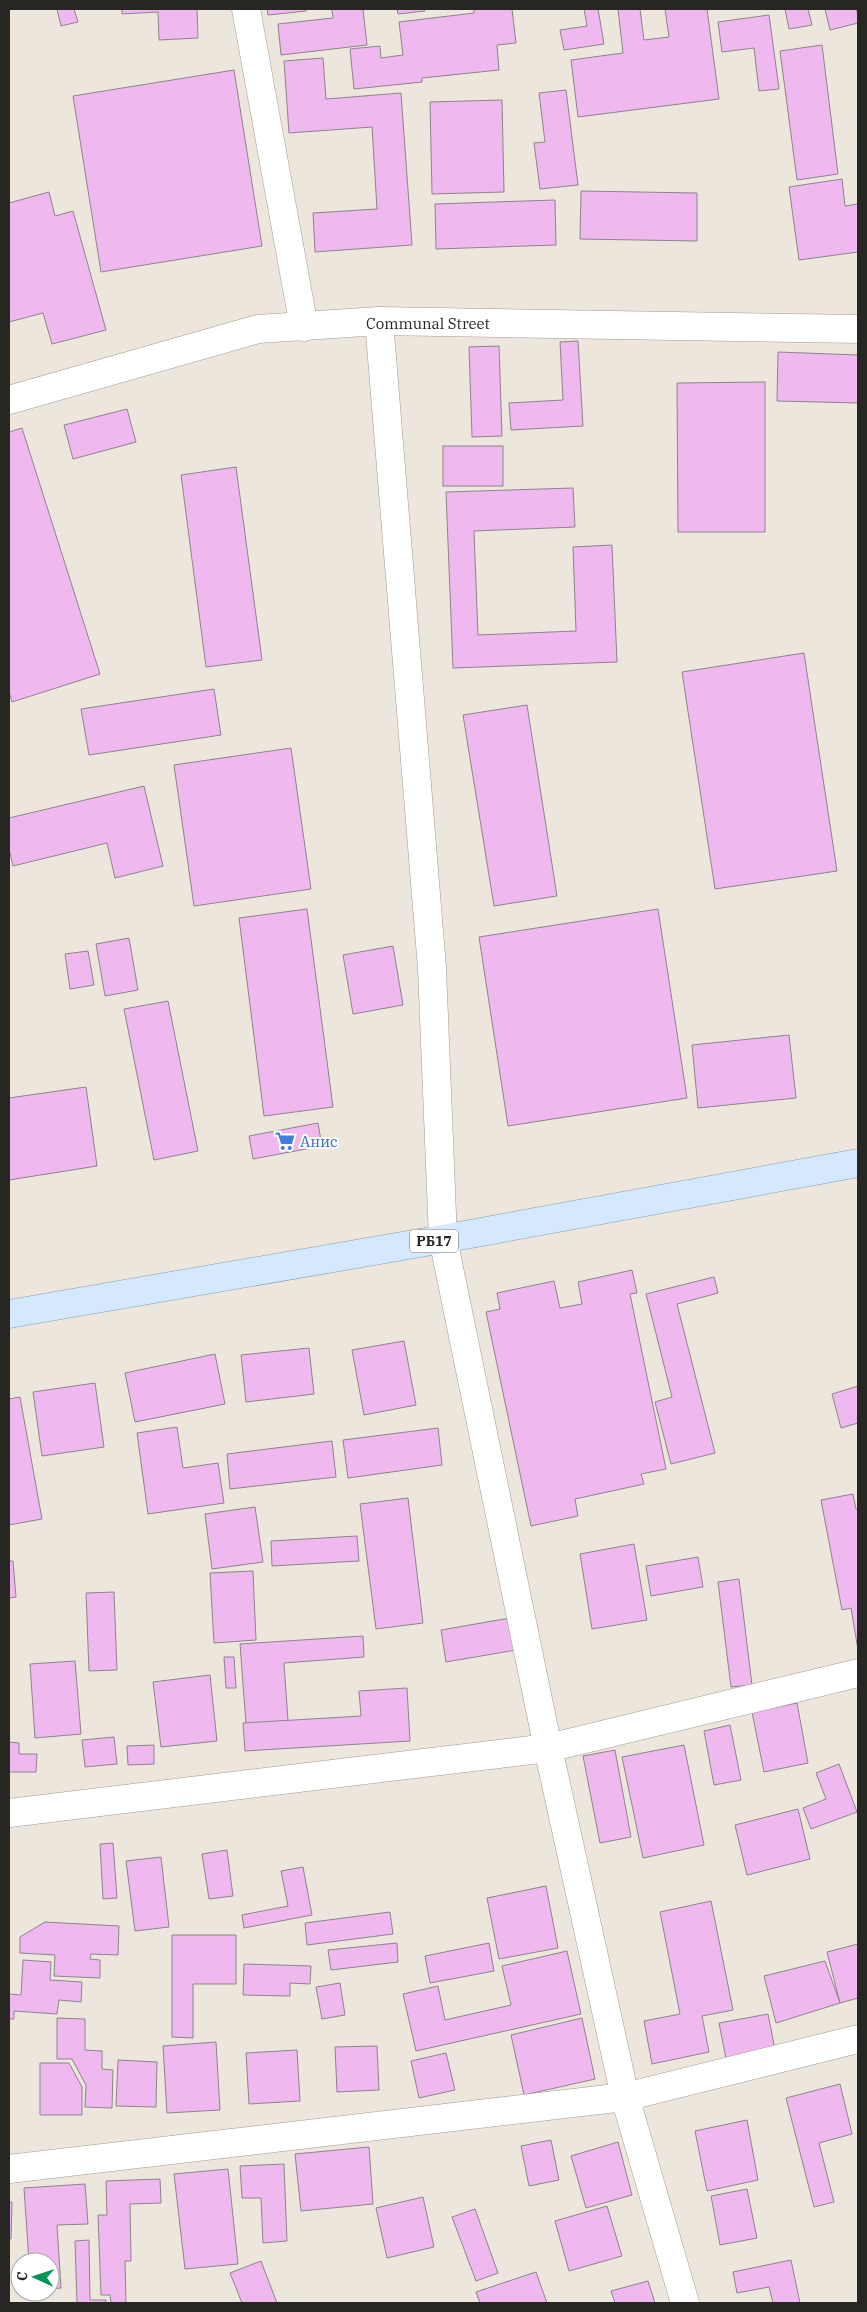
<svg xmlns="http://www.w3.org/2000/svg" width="867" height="2312" viewBox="0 0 867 2312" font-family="'IBM Plex Serif',serif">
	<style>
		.building { fill: #efb9ef; stroke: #8c848c }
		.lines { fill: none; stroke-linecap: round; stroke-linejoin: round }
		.minor-casing { stroke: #a19a91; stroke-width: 29 }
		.primary-casing { stroke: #869bb0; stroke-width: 29 }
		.minor { stroke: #fff; stroke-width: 28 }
		.primary { stroke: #d4e9fd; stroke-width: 28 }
		.labels { text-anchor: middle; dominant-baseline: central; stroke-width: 4; stroke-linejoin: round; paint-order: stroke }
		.shield { fill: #fff; stroke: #686764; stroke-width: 1 }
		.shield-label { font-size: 14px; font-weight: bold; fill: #282622 }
		.street-label { font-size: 15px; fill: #282622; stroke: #fff }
		.shop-label { font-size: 15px; fill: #366cbe; stroke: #fff; text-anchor: start }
	</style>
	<rect width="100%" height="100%" fill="#ede6dc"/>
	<g class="building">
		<polygon points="57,9 74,9 78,22 61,26"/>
		<polygon points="122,9 197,9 198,38 159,40 158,12 122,14"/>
		<polygon points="267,9 305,9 306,11 268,15"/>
		<polygon points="332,9 363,9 367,45 281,55 278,24 333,18"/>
		<polygon points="397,9 424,9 425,11 398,14"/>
		<polygon points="474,9 512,9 516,43 497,45 499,70 422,78 422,82 354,89 350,49 380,46 381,58 403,55 399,22 474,13"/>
		<polygon points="584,9 598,9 604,44 564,50 560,30 587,26"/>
		<polygon points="618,9 640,9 644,40 669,37 665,9 707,9 719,99 578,117 571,60 623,53"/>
		<polygon points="785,9 808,9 812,25 789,29"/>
		<polygon points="825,9 857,9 858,23 830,30"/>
		<polygon points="769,15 779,89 759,91 754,48 722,52 718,22"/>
		<polygon points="822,45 838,174 797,180 780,51"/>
		<polygon points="323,58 326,99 401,93 412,245 315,252 313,213 377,209 372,127 289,133 284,61"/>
		<polygon points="234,70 262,246 101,272 73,96"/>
		<polygon points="566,90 578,185 540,189 534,143 545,142 539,93"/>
		<polygon points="502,100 504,192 432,194 430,102"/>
		<polygon points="842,179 845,206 858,204 858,252 799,260 789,187"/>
		<polygon points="581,191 697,193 697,241 580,239"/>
		<polygon points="49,192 55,216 73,211 106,330 52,344 43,313 9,322 9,203"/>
		<polygon points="555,200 556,245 436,249 435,204"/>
		<polygon points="578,341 583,426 511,430 509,403 563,400 560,342"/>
		<polygon points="499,346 502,436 472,437 469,347"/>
		<polygon points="778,352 858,355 858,403 777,401"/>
		<polygon points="765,382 765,532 678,532 677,383"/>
		<polygon points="127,409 136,442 73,459 64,425"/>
		<polygon points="22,428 100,674 12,702 9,692 9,432"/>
		<rect x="443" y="446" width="60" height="40"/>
		<polygon points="236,467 262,660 206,667 181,475"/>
		<polygon points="573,488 575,527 474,531 478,635 576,631 573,547 612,545 617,662 453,668 446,492"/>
		<polygon points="804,653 837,871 715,889 682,672"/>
		<polygon points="214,689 221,735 89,755 81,709"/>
		<polygon points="527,705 557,896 494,906 463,715"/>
		<polygon points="291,748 311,889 194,906 174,765"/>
		<polygon points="144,786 163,866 115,878 107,843 13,866 9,849 9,818"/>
		<polygon points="307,909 333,1107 264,1116 239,918"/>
		<polygon points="658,909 687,1098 508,1126 479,937"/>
		<polygon points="129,938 138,990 105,996 96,944"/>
		<polygon points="393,946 403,1005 353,1014 343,955"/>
		<polygon points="88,951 94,985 70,989 65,954"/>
		<polygon points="168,1001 198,1151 154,1160 124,1009"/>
		<polygon points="789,1035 796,1098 698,1108 692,1045"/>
		<polygon points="86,1087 97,1166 9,1180 9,1098"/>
		<polygon points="318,1123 322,1146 253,1159 249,1136"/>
		<polygon points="632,1270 637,1293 630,1294 666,1469 641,1474 644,1484 575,1499 578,1516 531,1526 486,1312 500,1309 497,1293 554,1281 560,1308 582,1304 578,1282"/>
		<polygon points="714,1277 718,1293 677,1304 715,1453 671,1464 655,1402 672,1397 646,1294"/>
		<polygon points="404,1341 416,1405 364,1415 352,1350"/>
		<polygon points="309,1348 314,1394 246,1402 241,1355"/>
		<polygon points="215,1354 225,1404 135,1422 125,1373"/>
		<polygon points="95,1383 104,1447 42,1456 33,1392"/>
		<polygon points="858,1386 858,1423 841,1428 832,1394"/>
		<polygon points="20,1397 42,1519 9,1525 9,1399"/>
		<polygon points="177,1427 183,1468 218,1463 224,1503 148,1514 137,1433"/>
		<polygon points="438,1428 442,1465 348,1478 343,1440"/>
		<polygon points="332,1441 336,1477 230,1489 227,1454"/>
		<polygon points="853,1494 856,1509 858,1509 858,1650 851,1608 842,1610 821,1500"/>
		<polygon points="408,1498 423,1623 376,1629 360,1504"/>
		<polygon points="255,1507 263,1562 212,1569 205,1514"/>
		<polygon points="357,1536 359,1561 272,1566 271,1541"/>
		<polygon points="634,1544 647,1620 592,1629 580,1554"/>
		<polygon points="698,1557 703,1587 651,1596 646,1566"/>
		<polygon points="9,1561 13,1561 16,1597 9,1598"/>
		<polygon points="253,1571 256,1640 214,1643 210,1573"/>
		<polygon points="739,1579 752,1685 731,1687 718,1582"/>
		<polygon points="114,1592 117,1670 89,1671 86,1593"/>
		<polygon points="510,1618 516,1650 446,1662 441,1630"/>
		<polygon points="363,1636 364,1657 284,1663 288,1721 246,1724 240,1644"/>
		<polygon points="224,1657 234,1657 236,1688 226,1688"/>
		<polygon points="75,1661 81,1734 35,1738 30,1664"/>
		<polygon points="210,1675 217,1741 161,1747 153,1682"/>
		<polygon points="407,1688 410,1741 245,1751 243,1723 361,1716 359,1691"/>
		<polygon points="797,1703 808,1763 764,1772 752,1712"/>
		<polygon points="730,1725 741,1780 714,1785 704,1731"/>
		<polygon points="114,1737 117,1764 85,1767 82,1740"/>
		<polygon points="9,1742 19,1743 19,1754 37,1754 36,1772 9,1772"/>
		<polygon points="154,1745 154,1764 128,1765 127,1746"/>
		<polygon points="684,1745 704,1845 643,1858 622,1757"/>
		<polygon points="615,1750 631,1837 600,1843 583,1756"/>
		<polygon points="839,1764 857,1812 811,1829 803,1808 826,1799 816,1773"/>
		<polygon points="798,1809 810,1859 747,1875 735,1825"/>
		<polygon points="113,1843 117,1898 103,1899 100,1844"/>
		<polygon points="227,1850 233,1896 209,1899 202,1854"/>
		<polygon points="161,1857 169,1927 135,1931 126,1861"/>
		<polygon points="303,1867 312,1915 244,1928 242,1915 288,1906 281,1871"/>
		<polygon points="546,1886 558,1948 499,1959 487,1898"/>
		<polygon points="711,1901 733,2010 702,2016 709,2052 652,2064 644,2021 680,2014 660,1912"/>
		<polygon points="390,1912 393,1934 307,1945 305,1923"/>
		<polygon points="45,1922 119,1926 118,1955 91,1954 90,1959 100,1960 100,1978 54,1976 55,1955 20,1953 20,1937"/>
		<polygon points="172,1935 236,1935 236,1984 193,1984 193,2038 172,2037"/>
		<polygon points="397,1943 398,1962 331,1970 328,1950"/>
		<polygon points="489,1943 494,1971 430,1983 425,1956"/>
		<polygon points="858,1944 858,1998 840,2003 827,1952"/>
		<polygon points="567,1951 581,2014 416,2051 403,1994 438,1986 445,2020 511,2005 502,1966"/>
		<polygon points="23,1960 51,1962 50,1980 82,1982 81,2002 59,2000 57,2014 14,2011 14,2019 9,2019 9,1994 21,1995"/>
		<polygon points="825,1961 840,2003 776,2023 764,1976"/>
		<polygon points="244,1964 311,1966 310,1984 290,1983 290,1996 243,1995"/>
		<polygon points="340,1983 345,2015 322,2019 316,1987"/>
		<polygon points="768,2014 776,2055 727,2064 719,2023"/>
		<polygon points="57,2018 85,2019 85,2050 102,2051 102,2069 113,2070 112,2108 85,2107 86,2085 72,2059 57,2059"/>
		<polygon points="582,2018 595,2079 524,2095 511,2035"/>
		<polygon points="216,2042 220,2110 167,2113 163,2046"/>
		<polygon points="377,2046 379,2090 337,2092 335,2047"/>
		<polygon points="297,2050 300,2101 249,2104 246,2053"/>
		<polygon points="446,2053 455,2090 419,2098 411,2061"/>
		<polygon points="118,2060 157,2062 156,2107 116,2106"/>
		<polygon points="40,2063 69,2063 82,2087 82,2115 40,2115"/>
		<polygon points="840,2084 852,2134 819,2143 834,2202 814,2207 786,2098"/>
		<polygon points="747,2120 758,2180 707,2191 695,2131"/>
		<polygon points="551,2140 559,2180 529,2186 521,2146"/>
		<polygon points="618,2142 632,2195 586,2208 571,2156"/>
		<polygon points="369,2147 373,2204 301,2211 295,2154"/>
		<polygon points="284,2164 287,2241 263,2243 261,2198 242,2198 240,2166"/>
		<polygon points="228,2169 238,2264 185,2269 174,2174"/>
		<polygon points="160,2179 161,2203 130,2204 131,2261 125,2261 126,2303 111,2303 110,2295 101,2295 98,2215 107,2215 106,2181"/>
		<polygon points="85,2184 88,2224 57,2225 61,2288 50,2289 50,2262 29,2262 24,2188"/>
		<polygon points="747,2189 757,2238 720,2245 711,2196"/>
		<polygon points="423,2197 434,2247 387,2258 376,2208"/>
		<polygon points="9,2202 12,2202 11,2239 9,2239"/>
		<polygon points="607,2206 622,2256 569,2271 555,2221"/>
		<polygon points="475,2209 498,2273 476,2281 452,2217"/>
		<polygon points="89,2240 90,2300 106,2300 106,2303 77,2303 75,2241"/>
		<polygon points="791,2260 800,2303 773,2303 769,2287 737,2293 733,2272"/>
		<polygon points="261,2261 277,2303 242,2303 230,2273"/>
		<polygon points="536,2272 547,2303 480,2303 476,2292"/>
		<polygon points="648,2281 655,2303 615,2303 611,2291"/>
	</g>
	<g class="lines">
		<defs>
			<g id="minor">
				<polyline points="246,9 304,327"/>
				<polyline points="379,321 432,968 443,1239 548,1748 625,2097 685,2303"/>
				<polyline points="9,400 258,329 379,321 858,329"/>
				<polyline points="9,1813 548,1748 858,1673"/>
				<polyline points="9,2169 625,2097 858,2039"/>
			</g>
			<polyline id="primary" points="9,1314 443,1239 858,1163"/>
		</defs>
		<use href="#minor" class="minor-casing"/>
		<use href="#primary" class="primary-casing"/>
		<use href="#minor" class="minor"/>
		<use href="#primary" class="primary"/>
	</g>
	<defs>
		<symbol id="supermarket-bare" viewBox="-9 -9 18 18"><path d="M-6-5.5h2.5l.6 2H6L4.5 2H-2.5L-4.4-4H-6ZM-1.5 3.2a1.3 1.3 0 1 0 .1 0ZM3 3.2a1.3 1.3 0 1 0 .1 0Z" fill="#3f7fe0" stroke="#fff" stroke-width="2.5" paint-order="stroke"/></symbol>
	</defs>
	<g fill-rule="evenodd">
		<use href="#supermarket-bare" x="271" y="1127" width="28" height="28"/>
	</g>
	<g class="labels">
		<rect class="shield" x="410" y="1229.5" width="48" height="23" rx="4"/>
		<g class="shield-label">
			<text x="434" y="1241">РБ17</text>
		</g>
		<g class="street-label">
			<text x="428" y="323">Communal Street</text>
		</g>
		<g class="shop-label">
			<text x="300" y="1141">Анис</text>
		</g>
	</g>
	<rect width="867" height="2312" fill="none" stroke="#282622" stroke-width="20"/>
	<g transform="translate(35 2277) rotate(273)"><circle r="24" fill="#ffffff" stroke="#a9a8a7"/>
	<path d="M0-4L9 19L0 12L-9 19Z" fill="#019658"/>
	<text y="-8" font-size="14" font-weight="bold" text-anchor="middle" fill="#282622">С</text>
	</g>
</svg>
